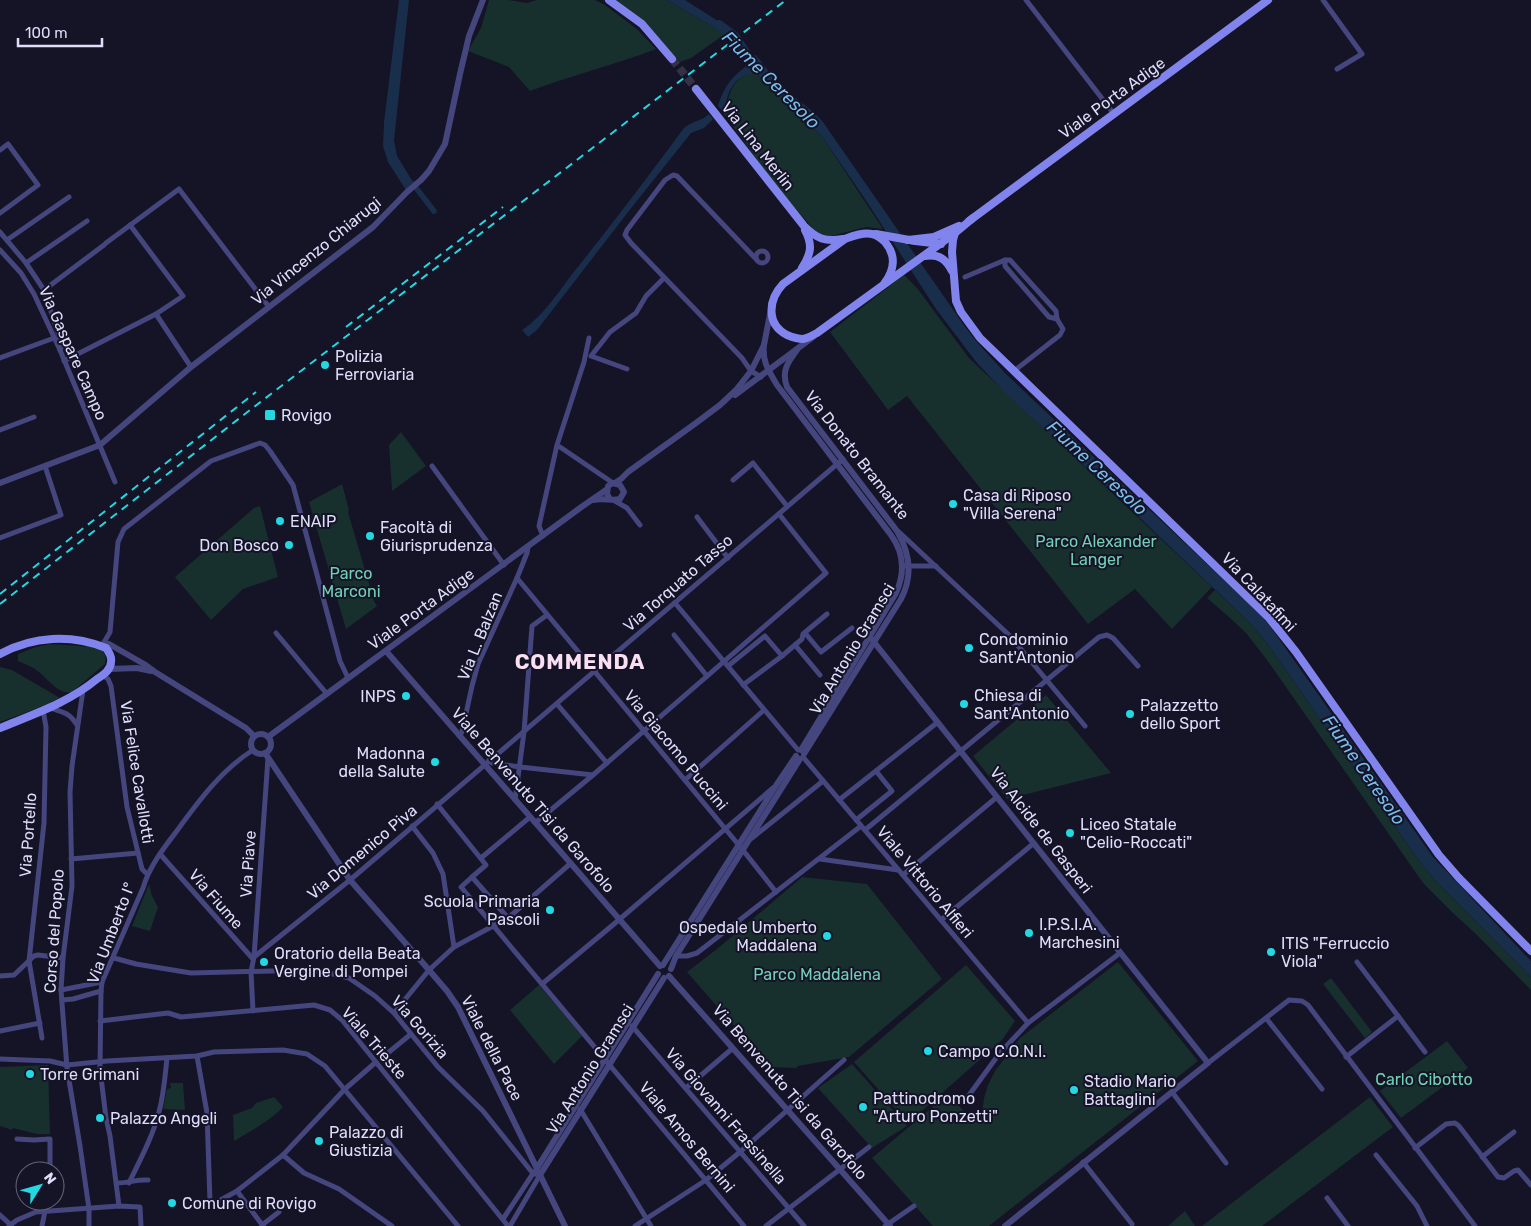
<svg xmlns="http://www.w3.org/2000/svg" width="1531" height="1226" viewBox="0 0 1531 1226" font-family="Rubik,sans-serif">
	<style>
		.green { fill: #172f2d }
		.water { fill: #182e4a }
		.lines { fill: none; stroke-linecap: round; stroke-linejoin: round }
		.canal { stroke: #182e4a; stroke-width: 5.5 }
		.river { stroke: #182e4a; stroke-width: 10 }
		.secondary-tunnel { stroke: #333146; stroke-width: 8; stroke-dasharray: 8 4; stroke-linecap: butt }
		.minor { stroke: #45467e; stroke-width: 5 }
		.tertiary { stroke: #45467e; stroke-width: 6 }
		.secondary { stroke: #8184ed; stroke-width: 8 }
		.rail { stroke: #23d8e0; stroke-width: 2; stroke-dasharray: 8 6; stroke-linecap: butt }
		.poi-dot { fill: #23d8e0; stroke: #151326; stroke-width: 2 }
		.labels { text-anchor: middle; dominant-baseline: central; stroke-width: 4; stroke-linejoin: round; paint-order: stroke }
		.street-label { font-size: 16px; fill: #deddfa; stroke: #151326 }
		.poi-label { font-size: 16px; fill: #deddfa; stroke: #151326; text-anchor: start }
		.park-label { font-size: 16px; fill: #72d1b4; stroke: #151326 }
		.water-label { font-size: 18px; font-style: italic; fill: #79bdec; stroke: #151326 }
		.district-label { font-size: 21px; font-weight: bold; letter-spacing: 1px; fill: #fadff2; stroke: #151326 }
	</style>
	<rect width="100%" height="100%" fill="#151326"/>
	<g class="green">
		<path d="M489 0H508L527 3 537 0H595L605 5 637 29 656 49C615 65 572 75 530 91L509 67 468 51 481 28Z"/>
		<polygon points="616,0 667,0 725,34 691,58 680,62 643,21"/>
		<path d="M751 73 757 74 785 102 804 118 823 138 883 229 866 227 831 236H826L816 232 779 190 722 111C733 94 728 81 751 73Z"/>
		<polygon points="904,275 917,288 969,358 1212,587 1172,629 1135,589 1088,624 907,396 888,410 830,332"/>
		<polygon points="401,432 426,466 392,491 389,445"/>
		<polygon points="342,484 349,510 348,512 370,587 371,596 377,606 346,629 309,502"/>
		<polygon points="260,506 278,577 243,589 211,620 175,577 254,508"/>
		<polygon points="1215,590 1252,625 1267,643 1417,858 1433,878 1531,977 1531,990 1476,934 1454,914 1423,883 1267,660 1246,633 1229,617 1207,598"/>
		<path d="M50 644C60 645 97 645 103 652 106 655 106 660 105 664L72 692C58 695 48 679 39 672 33 667 25 664 18 661V654L36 647Z"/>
		<polygon points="0,667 12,670 60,698 33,710 0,722"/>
		<polygon points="1046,695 1111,773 1007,799 973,756"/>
		<polygon points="802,877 867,884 942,979 849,1057 798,1066 796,1068 770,1067 687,972 717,949"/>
		<polygon points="149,884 152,896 158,907 150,931 132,926"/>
		<polygon points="1118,962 1198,1061 989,1226 933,1226 872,1158 948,1094 974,1122 982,1112 984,1098 988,1085 995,1071 1020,1038"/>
		<polygon points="966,965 1015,1021 1002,1040 908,1123 854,1062"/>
		<polygon points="1331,978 1372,1032 1365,1038 1323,984"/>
		<polygon points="539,985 582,1036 554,1064 510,1010"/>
		<polygon points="1447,1041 1468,1068 1401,1118 1380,1091"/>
		<polygon points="852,1064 907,1126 872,1148 818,1088"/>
		<polygon points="48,1065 50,1134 37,1134 13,1128 12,1130 0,1126 0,1067"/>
		<polygon points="170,1083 183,1083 185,1110 163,1109 167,1089 171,1088"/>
		<path d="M274 1097 283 1107C271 1120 250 1132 234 1141L233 1115 252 1108 256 1103Z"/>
		<polygon points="1370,1097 1393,1127 1262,1226 1202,1226"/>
		<polygon points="1185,1211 1195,1226 1168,1226"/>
	</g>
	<g class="water">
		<polygon points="399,0 409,0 394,140 397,156 413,182 406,190 388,162 383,146 384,122"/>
		<polygon points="667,0 685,0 732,30 725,34"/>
		<path d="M743 41 753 56 756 55C767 69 777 82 790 93 802 104 812 109 823 122L963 324 976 341 1005 373 1262 616 1272 629 1433 857 1531 961V977L1433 878 1417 858 1267 643 1252 625 1117 496 1007 395 977 363 936 309 865 199 823 138 804 118 785 102 757 74C748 72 736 79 732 87 727 94 727 103 722 111L718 106C724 87 730 79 746 66V60L736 47Z"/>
		<path d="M709 114 713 119 704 128 691 133 632 207 537 330 528 337 522 330C545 315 560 289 577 268 614 222 649 175 684 128 692 121 702 121 709 114Z"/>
	</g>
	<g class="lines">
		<polyline class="canal" points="413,184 434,211"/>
		<polyline class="river" points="719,25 735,37 746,54"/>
		<polyline class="secondary-tunnel" points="672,59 696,89"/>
		<g class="minor">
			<polyline points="1026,0 1114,114"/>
			<polyline points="1323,0 1362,54 1337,69"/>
			<polyline points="0,150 8,144 38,185 0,213"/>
			<polyline points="0,232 26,263 44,290 62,345 60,350"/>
			<polyline points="7,240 69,197"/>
			<polyline points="106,243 179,189 269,307"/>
			<polyline points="0,250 21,273 34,294 60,350 115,482"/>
			<circle cx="762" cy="257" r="6"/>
			<polyline points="757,260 677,176 673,175 665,180 627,230 625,235 631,243 742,358 751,371 761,377"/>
			<polyline points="1005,260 1005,266 1049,317 1057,319"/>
			<polyline points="26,263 87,221"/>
			<polyline points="965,277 1005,260 1010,260 1056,311 1057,319 1063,329 1060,335 1014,371"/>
			<polyline points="44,290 104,245"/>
			<polyline points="156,314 191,367"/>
			<polyline points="0,358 54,338"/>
			<polyline points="64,361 156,314 183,296 130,225"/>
			<polyline points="627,369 591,356 610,332 636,313 646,296 664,278"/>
			<polyline points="0,430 34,417"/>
			<polyline points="560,447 613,483"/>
			<polyline points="432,466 504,565"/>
			<polyline points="733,480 753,463 787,506"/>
			<polyline points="615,501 627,508 640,525"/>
			<polyline points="697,517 728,558"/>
			<polyline points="899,532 1009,635 1085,726"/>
			<polyline points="543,536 539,526 557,445 584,362 589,338"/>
			<polyline points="0,538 61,515 45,466"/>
			<polyline points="903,566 936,566"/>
			<polyline points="517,578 742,849 776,892"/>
			<polyline points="675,603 798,750"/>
			<polyline points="276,633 327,694"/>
			<polyline points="805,633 821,652 852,628"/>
			<polyline points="674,635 707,676"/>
			<polyline points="103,644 110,632 118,542 124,529 211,461 260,443 265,445 270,451 293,485 340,661 348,678"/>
			<polyline points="795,645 820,675"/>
			<polyline points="728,666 765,636 782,656 802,639 803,634 827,614"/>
			<polyline points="102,675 108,679 111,686 127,807 142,869 147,874"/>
			<polyline points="743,685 782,656"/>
			<polyline points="83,690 72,766 70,792 72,886 63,958 61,990 67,1068 80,1146 89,1209 89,1226"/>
			<polyline points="557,704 607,763"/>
			<path d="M50 708C64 713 69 712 77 725"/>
			<polyline points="459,735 462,732 472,686 478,664 517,578 527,553 528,547"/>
			<polyline points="803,757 1028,1023"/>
			<polyline points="489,760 492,763 520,767 593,775"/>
			<polyline points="685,780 764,710"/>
			<polyline points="515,800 524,732 532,626 547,615"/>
			<polyline points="839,800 938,722"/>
			<polyline points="437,804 486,865 472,877"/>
			<polyline points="856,820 892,791 876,771"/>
			<polyline points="535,823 593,775 826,573 779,514"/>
			<polyline points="412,826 433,853 443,874 454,947"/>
			<polyline points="865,830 1099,637 1107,635 1113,638 1138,666"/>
			<polyline points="752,838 823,781"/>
			<polyline points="160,854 253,959"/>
			<polyline points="481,858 530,817"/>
			<polyline points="71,859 138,853"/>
			<polyline points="820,859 898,870"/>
			<polyline points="903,875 997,797"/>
			<polyline points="508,918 472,877 461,887 744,1226"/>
			<polyline points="941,920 1034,843"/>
			<polyline points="676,956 687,956 697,953 861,826"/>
			<polyline points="254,957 350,880 843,459"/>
			<polyline points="114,958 136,964 191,973 310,970 329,973 349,978 375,996 394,1013 438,1067 483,1111 531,1171 535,1174 540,1175 510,1226"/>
			<polyline points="0,976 14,975 34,956 38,955 63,958"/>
			<polyline points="542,984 614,924 773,788"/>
			<polyline points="61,990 102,982"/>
			<polyline points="62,1000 73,999 101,991"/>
			<polyline points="253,1011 251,972 254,957 268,758"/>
			<polyline points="394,1013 429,970 454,947 508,918 571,863"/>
			<polyline points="1398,1016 1425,1052"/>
			<polyline points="1266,1018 1322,1089"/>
			<polyline points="100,1021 168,1013 181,1017 314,1005 330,1010 342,1020 508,1226"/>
			<polyline points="632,1026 804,1226"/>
			<polyline points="0,1031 40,1023"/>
			<polyline points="42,1038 29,961 44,823 46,727 43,710"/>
			<polyline points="197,1056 207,1113 210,1202 217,1202 237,1191 283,1155 345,1089 376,1062"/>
			<polyline points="383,1057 411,1034"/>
			<polyline points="1346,1057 1398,1016 1357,962"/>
			<polyline points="0,1059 50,1061 67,1065 107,1061 197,1056 214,1052 283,1050 307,1054 325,1066 458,1226"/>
			<polyline points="1208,1063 1289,1000 1302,1001 1308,1005 1475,1226"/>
			<polyline points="686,1088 733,1048"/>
			<polyline points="1172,1092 1226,1163"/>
			<polyline points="964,1102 999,1054 1028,1023 1120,953"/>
			<polyline points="580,1109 651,1226"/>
			<polyline points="17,1139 34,1140 50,1139 50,1171"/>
			<polyline points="1415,1148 1446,1124 1455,1123 1459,1126 1498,1177 1504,1178 1514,1171 1518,1170 1531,1185"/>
			<polyline points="283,1155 304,1173 339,1189 392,1226"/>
			<polyline points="1376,1155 1417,1206 1427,1226"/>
			<polyline points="1482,1157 1514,1132"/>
			<polyline points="1083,1162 1132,1224"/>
			<path d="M117 1183C129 1183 137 1179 148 1180"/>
			<path d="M129 1183C140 1160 153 1136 159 1112 164 1094 165 1076 167 1058"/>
			<polyline points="237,1191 263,1226"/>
			<polyline points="1327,1198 1348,1226"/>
			<path d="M119 1206 110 1136 106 1118 100 1069 101 991 102 982 143 888C149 867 163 849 176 832 198 802 221 770 253 750"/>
			<polyline points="0,1215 11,1225"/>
			<polyline points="503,1219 534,1172"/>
			<polyline points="262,1225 279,1212"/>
			<polyline points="9,1226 17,1220 36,1212 119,1206 140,1207 141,1226"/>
			<polyline points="42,1226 47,1201"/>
			<polyline points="635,1226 706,1180 740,1152 844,1060"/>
			<polyline points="766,1226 869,1147"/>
			<polyline points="885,1226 914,1206"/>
		</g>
		<g class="tertiary">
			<path d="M764 345C762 362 769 371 777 385L891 535C904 553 905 573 896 593L801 750"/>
			<path d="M797 350C788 362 781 371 787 387L897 531C910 553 913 576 901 599L804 754"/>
			<polyline points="735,395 813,337"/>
			<polyline points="0,483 100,445 191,367 373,227 407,192 421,180 429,171 445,144 460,74 469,36 483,0"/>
			<polyline points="615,483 621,479 628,472 696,423 720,405 736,390 751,371 764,345 770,314"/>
			<path d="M593 500C603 498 612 501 620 499L624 492 620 485 613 483 608 486 607 494 610 499"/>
			<polyline points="870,637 1208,1063 1005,1226"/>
			<polyline points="98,645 109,644 144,664 155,672 246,728 254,736"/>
			<polyline points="386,651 660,966"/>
			<polyline points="109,669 137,668 151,671"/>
			<circle cx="261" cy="744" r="10"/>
			<polyline points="268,737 580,508 606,490"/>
			<polyline points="265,753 350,880 429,970 447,991 458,1007 565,1226"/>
			<polyline points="663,965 777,784 796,756"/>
			<polyline points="671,969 676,956 800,759"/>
			<polyline points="669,976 890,1226"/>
			<polyline points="537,1168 658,974"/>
			<polyline points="540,1175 664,978"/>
		</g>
		<g class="secondary">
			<polyline points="609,0 642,24 672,59"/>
			<path d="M696 89 804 226C817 239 825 242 843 239"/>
			<polyline points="969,221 1268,0"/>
			<polyline points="955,233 953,240 952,252 956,301 961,312 980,338 1269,618 1296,652 1439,855 1459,878 1531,951"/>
			<polyline points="876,234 915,241 941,244"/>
			<polyline points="908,240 934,237 959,226"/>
			<path d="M925 256C939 254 946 259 952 271"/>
			<path d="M802 268C811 254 813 245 805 230"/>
			<path d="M884 284C894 271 897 256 885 242 881 238 877 235 872 234 863 232 853 236 845 239L783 284C768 300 766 324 787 335 792 337 797 339 803 339 808 338 813 335 817 333L955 233 973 218"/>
			<path d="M0 654C33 636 71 634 106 648 109 652 112 657 111 662 111 670 103 675 97 679 68 703 34 714 0 728"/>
		</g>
		<g class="rail">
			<polyline points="346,327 503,207"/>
			<polyline points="0,594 256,392"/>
			<polyline points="0,604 263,400 786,0"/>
		</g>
	</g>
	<g class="poi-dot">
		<circle cx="325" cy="365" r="5"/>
		<rect x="264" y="409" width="12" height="12" rx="2.5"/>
		<circle cx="953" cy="504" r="5"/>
		<circle cx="280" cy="521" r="5"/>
		<circle cx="370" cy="536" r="5"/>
		<circle cx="289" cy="545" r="5"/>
		<circle cx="969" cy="648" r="5"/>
		<circle cx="406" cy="696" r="5"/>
		<circle cx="964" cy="704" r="5"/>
		<circle cx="1130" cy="714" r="5"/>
		<circle cx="435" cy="762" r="5"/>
		<circle cx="1070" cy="833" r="5"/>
		<circle cx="550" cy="910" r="5"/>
		<circle cx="1029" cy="933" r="5"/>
		<circle cx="827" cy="936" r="5"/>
		<circle cx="1271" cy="952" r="5"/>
		<circle cx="264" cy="962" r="5"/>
		<circle cx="928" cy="1051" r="5"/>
		<circle cx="30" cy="1074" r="5"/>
		<circle cx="1074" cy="1090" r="5"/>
		<circle cx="863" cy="1107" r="5"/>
		<circle cx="100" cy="1118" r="5"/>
		<circle cx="319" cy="1141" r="5"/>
		<circle cx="172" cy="1203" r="5"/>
	</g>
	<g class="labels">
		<g class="street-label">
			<text transform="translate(1112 98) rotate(-36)">Viale Porta Adige</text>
			<text transform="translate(758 146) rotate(52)">Via Lina Merlin</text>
			<text transform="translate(316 251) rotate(-39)">Via Vincenzo Chiarugi</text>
			<text transform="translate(73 353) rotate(66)">Via Gaspare Campo</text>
			<text transform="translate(857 455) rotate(52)">Via Donato Bramante</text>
			<text transform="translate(678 583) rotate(-41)">Via Torquato Tasso</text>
			<text transform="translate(1259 592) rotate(47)">Via Calatafimi</text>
			<text transform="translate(421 609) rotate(-36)">Viale Porta Adige</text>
			<text transform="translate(480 636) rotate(-68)">Via L. Balzan</text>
			<text transform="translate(852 649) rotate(-59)">Via Antonio Gramsci</text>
			<text transform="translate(676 750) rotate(50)">Via Giacomo Puccini</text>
			<text transform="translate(137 772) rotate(81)">Via Felice Cavallotti</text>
			<text transform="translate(533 800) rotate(49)">Viale Benvenuto Tisi da Garofolo</text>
			<text transform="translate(1041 830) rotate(52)">Via Alcide de Gasperi</text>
			<text transform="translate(28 835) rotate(-86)">Via Portello</text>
			<text transform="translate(362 852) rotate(-40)">Via Domenico Piva</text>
			<text transform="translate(248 864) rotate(-86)">Via Piave</text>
			<text transform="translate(925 882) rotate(50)">Viale Vittorio Alfieri</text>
			<text transform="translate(216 899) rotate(49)">Via Fiume</text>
			<text transform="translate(54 931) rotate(-86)">Corso del Popolo</text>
			<text transform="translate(111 933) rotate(-69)">Via Umberto I°</text>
			<text transform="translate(420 1027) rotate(49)">Via Gorizia</text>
			<text transform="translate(374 1043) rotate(49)">Viale Trieste</text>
			<text transform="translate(492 1048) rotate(63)">Viale della Pace</text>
			<text transform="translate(590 1069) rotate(-58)">Via Antonio Gramsci</text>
			<text transform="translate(790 1092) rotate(49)">Via Benvenuto Tisi da Garofolo</text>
			<text transform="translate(726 1116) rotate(49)">Via Giovanni Frassinella</text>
			<text transform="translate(687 1137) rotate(50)">Viale Amos Bernini</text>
		</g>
		<g class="poi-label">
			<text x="335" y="356">Polizia<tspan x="335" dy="18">Ferroviaria</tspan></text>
			<text x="281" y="415">Rovigo</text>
			<text x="963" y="495">Casa di Riposo<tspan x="963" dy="18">"Villa Serena"</tspan></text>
			<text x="290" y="521">ENAIP</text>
			<text x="380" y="527">Facoltà di<tspan x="380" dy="18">Giurisprudenza</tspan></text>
			<text x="279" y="545" text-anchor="end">Don Bosco</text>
			<text x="979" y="639">Condominio<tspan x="979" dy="18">Sant'Antonio</tspan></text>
			<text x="974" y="695">Chiesa di<tspan x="974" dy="18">Sant'Antonio</tspan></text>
			<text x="396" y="696" text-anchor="end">INPS</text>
			<text x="1140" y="705">Palazzetto<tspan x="1140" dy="18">dello Sport</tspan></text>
			<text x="425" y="753" text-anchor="end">Madonna<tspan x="425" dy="18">della Salute</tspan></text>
			<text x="1080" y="824">Liceo Statale<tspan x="1080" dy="18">"Celio-Roccati"</tspan></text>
			<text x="540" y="901" text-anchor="end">Scuola Primaria<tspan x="540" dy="18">Pascoli</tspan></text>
			<text x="1039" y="924">I.P.S.I.A.<tspan x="1039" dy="18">Marchesini</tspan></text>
			<text x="817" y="927" text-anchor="end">Ospedale Umberto<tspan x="817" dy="18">Maddalena</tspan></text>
			<text x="1281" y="943">ITIS "Ferruccio<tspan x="1281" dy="18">Viola"</tspan></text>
			<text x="274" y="953">Oratorio della Beata<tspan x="274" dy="18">Vergine di Pompei</tspan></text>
			<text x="938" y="1051">Campo C.O.N.I.</text>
			<text x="40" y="1074">Torre Grimani</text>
			<text x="1084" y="1081">Stadio Mario<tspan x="1084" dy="18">Battaglini</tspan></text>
			<text x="873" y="1098">Pattinodromo<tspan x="873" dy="18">"Arturo Ponzetti"</tspan></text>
			<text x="110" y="1118">Palazzo Angeli</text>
			<text x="329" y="1132">Palazzo di<tspan x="329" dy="18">Giustizia</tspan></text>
			<text x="182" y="1203">Comune di Rovigo</text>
		</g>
		<g class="park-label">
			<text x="1096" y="541">Parco Alexander<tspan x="1096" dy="18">Langer</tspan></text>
			<text x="351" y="573">Parco<tspan x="351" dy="18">Marconi</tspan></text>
			<text x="817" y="974">Parco Maddalena</text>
			<text x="1424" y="1079">Carlo Cibotto</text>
		</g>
		<g class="water-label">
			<text transform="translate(771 80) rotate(45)">Fiume Ceresolo</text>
			<text transform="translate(1097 468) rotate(43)">Fiume Ceresolo</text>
			<text transform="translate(1364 770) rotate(55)">Fiume Ceresolo</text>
		</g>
		<g class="district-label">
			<text x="580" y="661">COMMENDA</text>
		</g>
	</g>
	<g transform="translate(40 1186) rotate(53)"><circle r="24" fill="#151326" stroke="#65647b"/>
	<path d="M0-4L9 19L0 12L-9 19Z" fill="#23d8e0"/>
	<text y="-8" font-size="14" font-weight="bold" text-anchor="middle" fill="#deddfa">N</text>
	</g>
	<path d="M18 38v8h84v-8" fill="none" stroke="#deddfa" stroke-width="2.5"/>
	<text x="25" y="38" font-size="15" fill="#deddfa" stroke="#151326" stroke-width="4" paint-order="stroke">100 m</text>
</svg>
